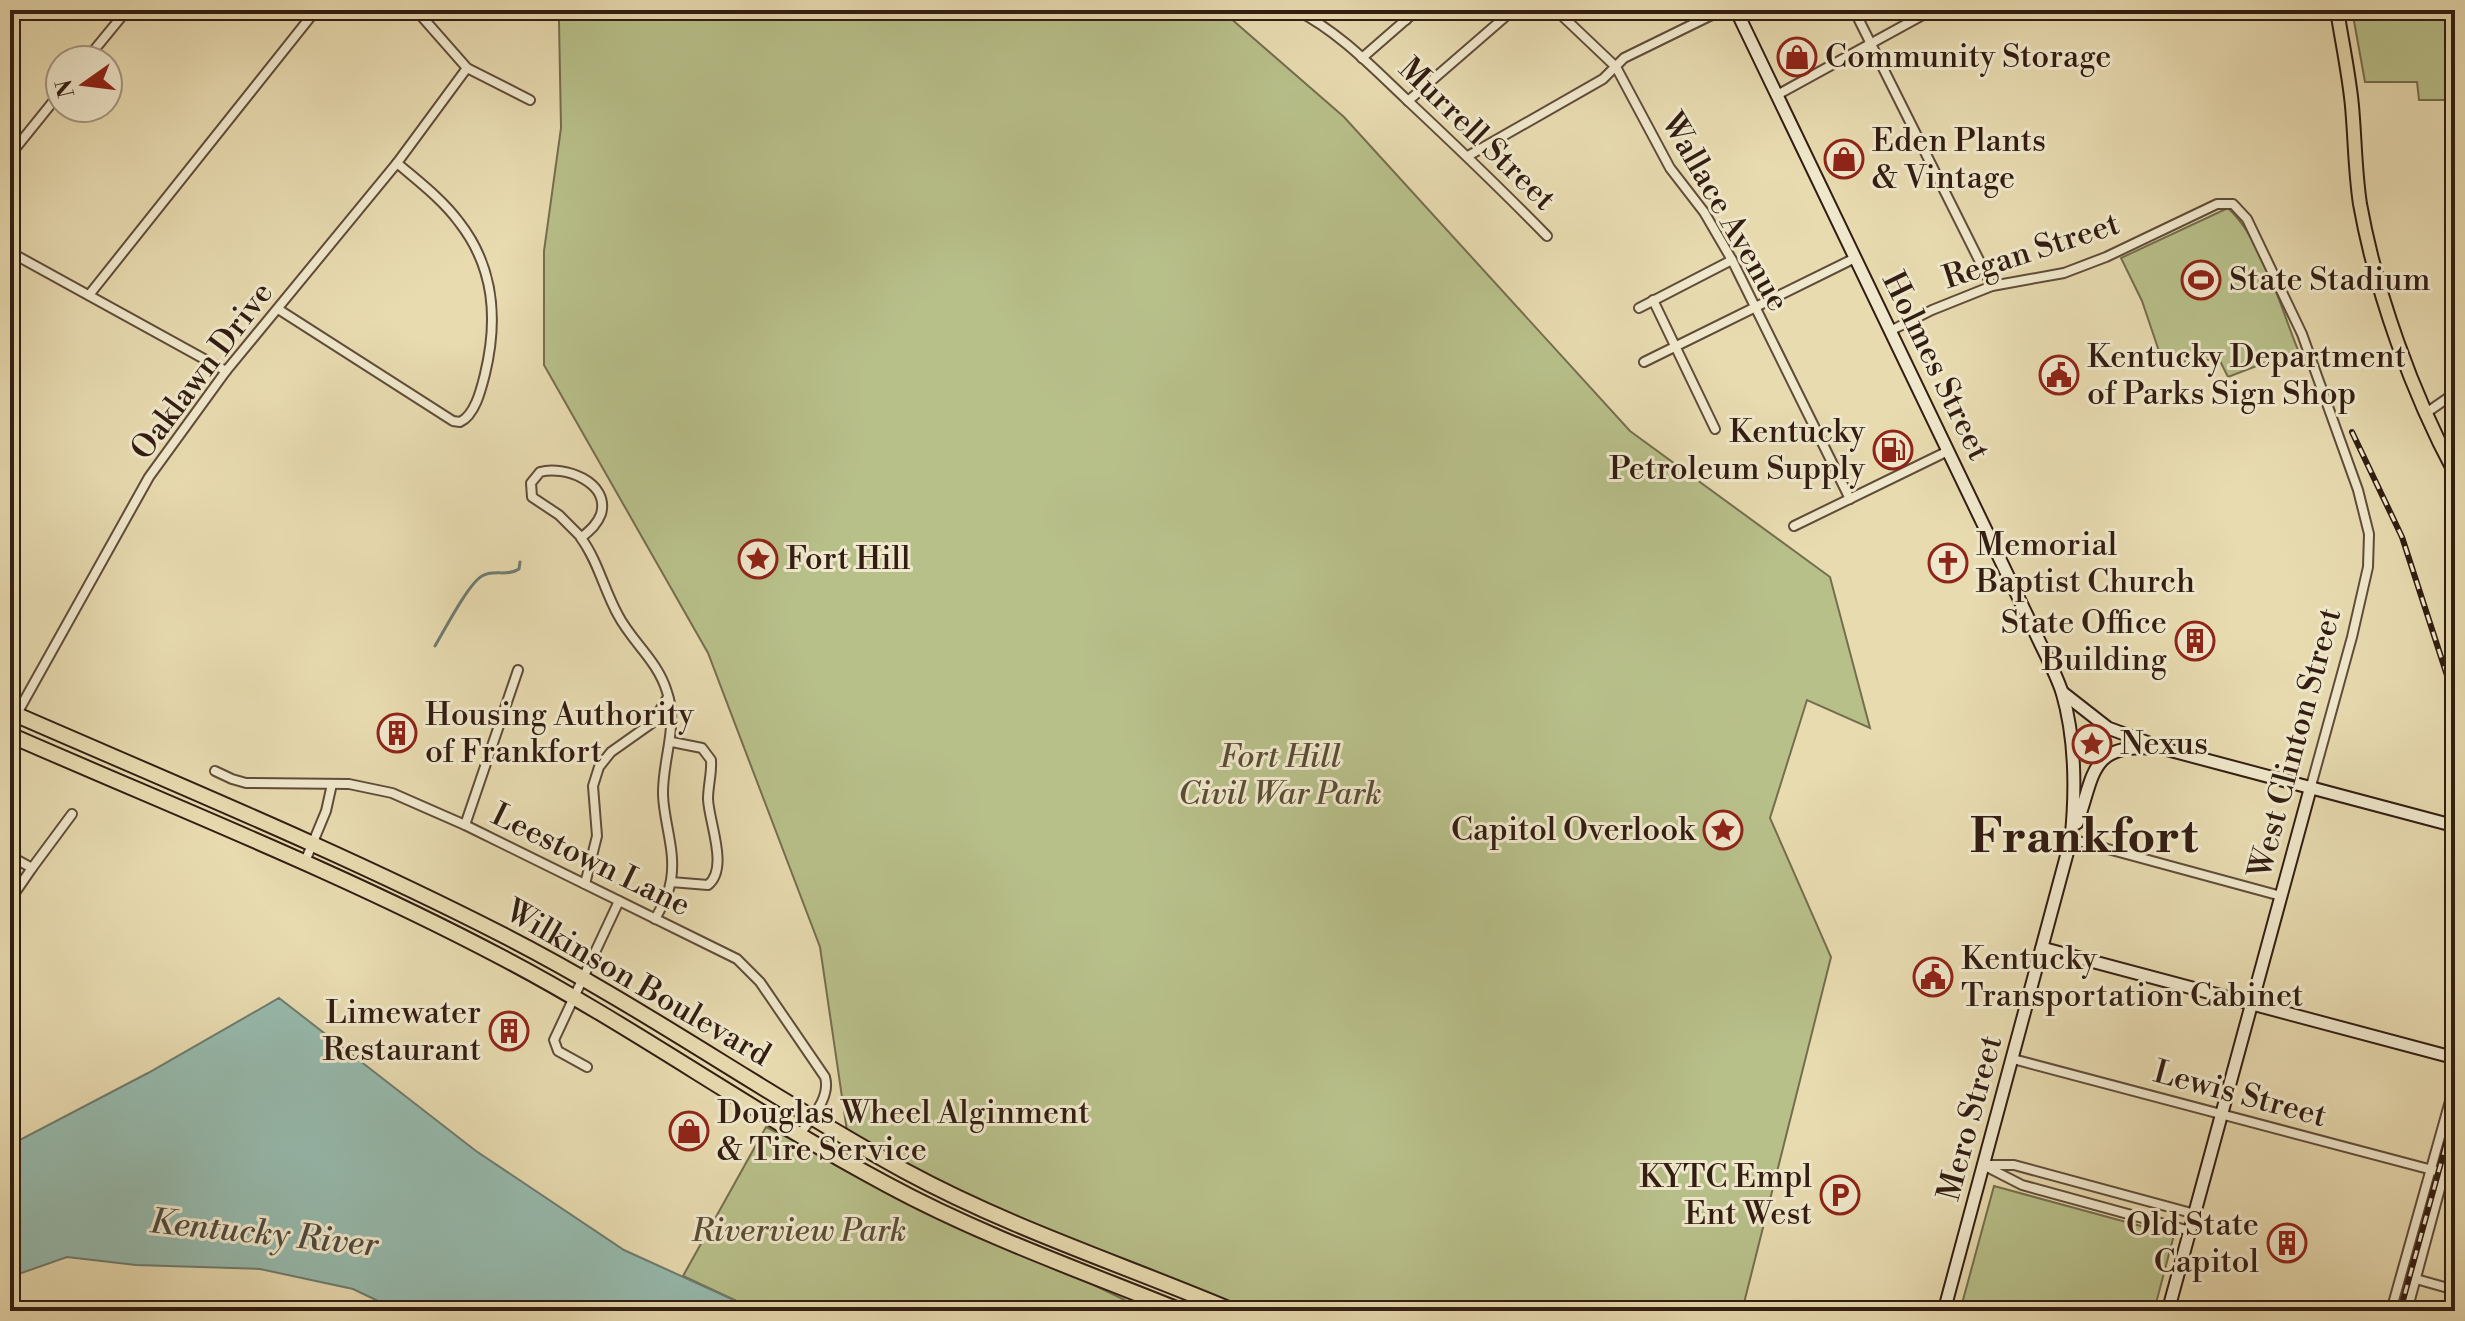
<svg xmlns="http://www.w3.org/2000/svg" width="2465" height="1321" viewBox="0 0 2465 1321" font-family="'Libre Bodoni',serif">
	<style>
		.green { fill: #b8c08a; stroke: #756e4e; stroke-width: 2 }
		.water { fill: #97bbae; stroke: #6f7c70; stroke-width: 2 }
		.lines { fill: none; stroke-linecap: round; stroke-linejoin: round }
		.stream { stroke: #6f7c70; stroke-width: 3 }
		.minor-casing { stroke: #604c3a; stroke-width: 12 }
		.secondary-casing { stroke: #321d12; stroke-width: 15 }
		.primary-casing { stroke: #321d12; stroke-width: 16 }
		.trunk-casing { stroke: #321d12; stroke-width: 18 }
		.minor { stroke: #f0e8cc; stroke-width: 8 }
		.secondary { stroke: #f0e8cc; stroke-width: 11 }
		.primary { stroke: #e8dbb0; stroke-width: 12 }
		.trunk { stroke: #e8dbb0; stroke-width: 14 }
		.rail-casing { stroke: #321d12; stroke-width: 6 }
		.rail { stroke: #f0e8cc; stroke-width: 3; stroke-dasharray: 9; stroke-linecap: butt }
		.labels { text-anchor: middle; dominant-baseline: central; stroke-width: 6; stroke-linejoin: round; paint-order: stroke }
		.poi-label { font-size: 32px; fill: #321d12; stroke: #f0e8cc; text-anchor: start }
		.street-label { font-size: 32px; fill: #321d12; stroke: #f0e8cc }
		.park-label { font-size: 32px; font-style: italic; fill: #5a4e36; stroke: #f0e8cc }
		.water-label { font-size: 34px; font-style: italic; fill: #504c41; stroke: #f0e8cc }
		.town-label { font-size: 48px; font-weight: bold; fill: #321d12; stroke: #f0e8cc }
	</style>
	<rect width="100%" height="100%" fill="#e8dbb0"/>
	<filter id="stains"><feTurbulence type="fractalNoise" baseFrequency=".0025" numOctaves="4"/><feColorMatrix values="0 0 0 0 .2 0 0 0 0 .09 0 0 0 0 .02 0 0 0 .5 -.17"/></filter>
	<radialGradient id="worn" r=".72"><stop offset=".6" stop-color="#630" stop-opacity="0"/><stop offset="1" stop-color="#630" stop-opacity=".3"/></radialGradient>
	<g class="green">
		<polygon points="563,10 1221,10 1344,117 1630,431 1830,577 1870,728 1807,700 1770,818 1831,957 1742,1311 1254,1311 974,1204 848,1138 820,947 708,653 544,365 544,251 561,128 559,21"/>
		<polygon points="2352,10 2455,10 2455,100 2419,100 2417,82 2365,82"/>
		<path d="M2228 208C2263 241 2280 306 2298 350L2228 377 2219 359 2163 363 2142 301 2121 258Z"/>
		<polygon points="766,1127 1127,1301 1124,1311 758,1311 683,1276"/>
		<polygon points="1994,1186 2174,1235 2154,1311 1960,1311"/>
	</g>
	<polygon class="water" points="279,998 476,1151 624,1250 758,1311 399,1311 353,1289 260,1269 136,1265 67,1257 10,1277 10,1145 148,1073"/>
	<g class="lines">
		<path class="stream" d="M435 646C444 631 468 584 482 576 493 569 507 577 519 569L520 562"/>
		<defs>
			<g id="minor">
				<polyline points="416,10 467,68 530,100"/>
				<path d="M1296 10C1339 32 1371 66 1406 99 1454 144 1501 189 1547 236"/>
				<polyline points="1396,10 1406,20"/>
				<polyline points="1556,10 1616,67 1670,168 1704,212 1732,260 1850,499"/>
				<polyline points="1854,10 1992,286"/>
				<polyline points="1362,58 1417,10"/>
				<polyline points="86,60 127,10"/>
				<polyline points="1777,95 1932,10"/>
				<polyline points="1408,101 1513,10"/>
				<polyline points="10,155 60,93"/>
				<polyline points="1468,156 1603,79 1624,58 1722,10"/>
				<polyline points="10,252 226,371"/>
				<polyline points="89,295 316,10"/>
				<polyline points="1653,300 1715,429"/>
				<polyline points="1639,308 1732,260"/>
				<path d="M278 309 453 421 460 422C475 415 481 390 485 374 498 320 495 268 459 222 442 199 418 181 397 163"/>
				<polyline points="1890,331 1932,310 1992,286 2064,273 2106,257 2217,204 2233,204 2247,219 2302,334 2358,490 2369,534 2368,567 2352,637 2311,786"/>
				<polyline points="1644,362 1855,258"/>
				<polyline points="2426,413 2455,393"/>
				<polyline points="1794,526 1948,451"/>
				<path d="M581 538C589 531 597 525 601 514 610 482 564 465 540 472L531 483 532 497 559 515 580 536 581 538C598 561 604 590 618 615 632 642 658 661 667 692 679 726 662 760 663 795 664 823 676 851 671 880 669 894 662 907 655 919"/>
				<polyline points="10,726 149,477 226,371 397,163 467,68"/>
				<path d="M215 771 232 779 246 783 349 784 392 793 465 825 737 959 760 982 825 1077C831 1098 811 1118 800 1134"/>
				<polyline points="465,825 518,670"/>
				<polyline points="2071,839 2281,896"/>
				<polyline points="10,856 32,868 10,900"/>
				<polyline points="304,864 326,811 332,784"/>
				<polyline points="32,868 72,814"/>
				<path d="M671 882 708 885C729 868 709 823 708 799 708 786 712 773 711 760L702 748 672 742"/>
				<polyline points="585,884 597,836 593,786 599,767 611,752 652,723 668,697"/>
				<polyline points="2013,1059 2455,1176"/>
				<polyline points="587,1067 558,1051 554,1040 619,901"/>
				<polyline points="1984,1165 2014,1165 2195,1214"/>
				<polyline points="1985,1166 2022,1185 2190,1231"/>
				<polyline points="2416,1279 2455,1290"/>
				<polyline points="2391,1311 2455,1083"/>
				<polyline points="2407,1311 2455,1133"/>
			</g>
			<g id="secondary">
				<path d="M1736 10 2034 630C2043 650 2055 671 2062 692 2076 740 2076 790 2071 839L1944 1311"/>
				<polyline points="2062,692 2108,728 2165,749 2455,826"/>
				<path d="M2077 823C2094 778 2089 745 2148 748"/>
				<polyline points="2042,948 2455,1058"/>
				<polyline points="2168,1311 2311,786"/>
			</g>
			<path id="primary" d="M2337 10C2342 42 2349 74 2352 106 2355 139 2355 171 2360 204 2376 293 2412 393 2455 473"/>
			<g id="trunk">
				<path d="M10 712C175 784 343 853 503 935 642 1006 769 1097 905 1171 1010 1228 1124 1265 1233 1311"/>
				<path d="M10 735C174 807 342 873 501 957 633 1026 754 1114 886 1184 980 1235 1082 1271 1181 1311"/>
			</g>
		</defs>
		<use href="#minor" class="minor-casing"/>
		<use href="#secondary" class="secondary-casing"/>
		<use href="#primary" class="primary-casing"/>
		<use href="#trunk" class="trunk-casing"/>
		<use href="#minor" class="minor"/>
		<use href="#secondary" class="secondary"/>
		<use href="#primary" class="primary"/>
		<use href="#trunk" class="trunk"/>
		<defs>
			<g id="rail">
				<polyline points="2352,432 2402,537 2455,700"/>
				<polyline points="2400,1311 2455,1112"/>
			</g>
		</defs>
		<use href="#rail" class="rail-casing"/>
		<use href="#rail" class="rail"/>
	</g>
	<defs>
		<symbol id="shop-ring" viewBox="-11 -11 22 22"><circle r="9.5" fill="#f0e8cc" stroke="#8f2418" stroke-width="1.5"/><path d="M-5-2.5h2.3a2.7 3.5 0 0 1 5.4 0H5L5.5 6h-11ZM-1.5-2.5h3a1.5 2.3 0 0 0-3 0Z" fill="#8f2418"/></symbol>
		<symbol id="stadium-ring" viewBox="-11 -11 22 22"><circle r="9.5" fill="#f0e8cc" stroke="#8f2418" stroke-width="1.5"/><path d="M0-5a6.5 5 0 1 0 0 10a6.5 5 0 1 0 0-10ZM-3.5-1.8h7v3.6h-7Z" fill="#8f2418"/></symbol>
		<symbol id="civic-ring" viewBox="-11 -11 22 22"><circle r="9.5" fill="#f0e8cc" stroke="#8f2418" stroke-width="1.5"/><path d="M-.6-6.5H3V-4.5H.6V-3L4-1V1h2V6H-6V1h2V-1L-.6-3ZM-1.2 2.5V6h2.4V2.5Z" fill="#8f2418"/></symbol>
		<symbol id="fuel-ring" viewBox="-11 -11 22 22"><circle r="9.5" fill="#f0e8cc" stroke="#8f2418" stroke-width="1.5"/><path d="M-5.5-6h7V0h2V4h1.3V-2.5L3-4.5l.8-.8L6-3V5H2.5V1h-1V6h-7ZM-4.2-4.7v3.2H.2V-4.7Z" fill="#8f2418"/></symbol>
		<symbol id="sight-ring" viewBox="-11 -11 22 22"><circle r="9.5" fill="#f0e8cc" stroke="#8f2418" stroke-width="1.5"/><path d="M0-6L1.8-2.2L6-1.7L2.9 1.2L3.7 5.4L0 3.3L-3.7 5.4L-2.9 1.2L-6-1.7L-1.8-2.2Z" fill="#8f2418"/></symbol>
		<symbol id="church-ring" viewBox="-11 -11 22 22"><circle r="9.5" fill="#f0e8cc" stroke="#8f2418" stroke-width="1.5"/><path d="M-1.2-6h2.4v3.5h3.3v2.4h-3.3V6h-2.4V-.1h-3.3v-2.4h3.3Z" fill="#8f2418"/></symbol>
		<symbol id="building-ring" viewBox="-11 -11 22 22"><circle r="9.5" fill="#f0e8cc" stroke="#8f2418" stroke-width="1.5"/><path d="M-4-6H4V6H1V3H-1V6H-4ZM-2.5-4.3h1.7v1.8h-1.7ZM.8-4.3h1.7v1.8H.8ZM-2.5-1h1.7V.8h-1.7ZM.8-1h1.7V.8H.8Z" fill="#8f2418"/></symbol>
		<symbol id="parking-ring" viewBox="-11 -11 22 22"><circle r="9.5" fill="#f0e8cc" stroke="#8f2418" stroke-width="1.5"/><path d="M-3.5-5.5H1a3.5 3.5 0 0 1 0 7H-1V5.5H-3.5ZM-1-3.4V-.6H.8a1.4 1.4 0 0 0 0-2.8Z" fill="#8f2418"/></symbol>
	</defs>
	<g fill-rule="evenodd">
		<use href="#shop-ring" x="1775" y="35" width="44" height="44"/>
		<use href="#shop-ring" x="1822" y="137" width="44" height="44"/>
		<use href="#stadium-ring" x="2179" y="258" width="44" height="44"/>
		<use href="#civic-ring" x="2037" y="353" width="44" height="44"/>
		<use href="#fuel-ring" x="1871" y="428" width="44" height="44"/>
		<use href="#sight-ring" x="736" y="537" width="44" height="44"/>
		<use href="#church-ring" x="1926" y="541" width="44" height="44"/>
		<use href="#building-ring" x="2173" y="619" width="44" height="44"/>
		<use href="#building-ring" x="375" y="711" width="44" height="44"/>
		<use href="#sight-ring" x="2070" y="722" width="44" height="44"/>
		<use href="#sight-ring" x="1701" y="808" width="44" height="44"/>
		<use href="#civic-ring" x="1911" y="955" width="44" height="44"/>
		<use href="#building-ring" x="487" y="1009" width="44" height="44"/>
		<use href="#shop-ring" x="667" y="1109" width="44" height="44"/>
		<use href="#parking-ring" x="1818" y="1173" width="44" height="44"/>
		<use href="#building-ring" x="2265" y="1221" width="44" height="44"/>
	</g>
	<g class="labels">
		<g class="poi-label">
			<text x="1825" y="57">Community Storage</text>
			<text x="1872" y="141">Eden Plants<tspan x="1872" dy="37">&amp; Vintage</tspan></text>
			<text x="2229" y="280">State Stadium</text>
			<text x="2087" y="357">Kentucky Department<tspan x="2087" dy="37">of Parks Sign Shop</tspan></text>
			<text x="1865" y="432" text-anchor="end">Kentucky<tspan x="1865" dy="37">Petroleum Supply</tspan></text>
			<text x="1976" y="545">Memorial<tspan x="1976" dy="37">Baptist Church</tspan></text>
			<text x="786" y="559">Fort Hill</text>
			<text x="2167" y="623" text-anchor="end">State Office<tspan x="2167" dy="37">Building</tspan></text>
			<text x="425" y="715">Housing Authority<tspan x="425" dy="37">of Frankfort</tspan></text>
			<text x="2120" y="744">Nexus</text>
			<text x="1695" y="830" text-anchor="end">Capitol Overlook</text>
			<text x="1961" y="959">Kentucky<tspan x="1961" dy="37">Transportation Cabinet</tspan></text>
			<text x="481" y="1013" text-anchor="end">Limewater<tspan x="481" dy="37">Restaurant</tspan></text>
			<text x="717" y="1113">Douglas Wheel Alginment<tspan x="717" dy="37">&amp; Tire Service</tspan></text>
			<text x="1812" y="1177" text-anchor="end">KYTC Empl<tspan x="1812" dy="37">Ent West</tspan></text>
			<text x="2259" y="1225" text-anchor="end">Old State<tspan x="2259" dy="37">Capitol</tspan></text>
		</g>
		<g class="street-label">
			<text transform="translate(1477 134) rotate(44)">Murrell Street</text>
			<text transform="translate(1725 212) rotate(60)">Wallace Avenue</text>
			<text transform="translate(2031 251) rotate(-18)">Regan Street</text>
			<text transform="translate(1936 366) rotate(64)">Holmes Street</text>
			<text transform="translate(202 371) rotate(-53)">Oaklawn Drive</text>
			<text transform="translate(2295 743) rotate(-75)">West Clinton Street</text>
			<text transform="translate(591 860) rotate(26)">Leestown Lane</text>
			<text transform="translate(638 983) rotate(30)">Wilkinson Boulevard</text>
			<text transform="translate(2240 1094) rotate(15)">Lewis Street</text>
			<text transform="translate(1970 1118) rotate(-75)">Mero Street</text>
		</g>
		<g class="park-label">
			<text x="1280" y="757">Fort Hill<tspan x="1280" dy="37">Civil War Park</tspan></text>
			<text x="799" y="1231">Riverview Park</text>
		</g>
		<g class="water-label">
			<text transform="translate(264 1234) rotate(6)">Kentucky River</text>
		</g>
		<g class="town-label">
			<text x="2084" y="838">Frankfort</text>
		</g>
	</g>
	<rect width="2465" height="1321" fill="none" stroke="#e8dbb0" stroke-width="40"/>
	<rect x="12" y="12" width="2441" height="1297" fill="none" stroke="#321d12" stroke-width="4"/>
	<rect x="20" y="20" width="2425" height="1281" fill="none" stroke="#321d12" stroke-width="2"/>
	<g transform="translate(84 84) rotate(256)"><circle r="38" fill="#f0e8cc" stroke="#a49782" stroke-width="2"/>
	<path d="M0-6L14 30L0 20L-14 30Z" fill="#8f2418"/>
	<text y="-12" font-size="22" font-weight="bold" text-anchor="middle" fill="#321d12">N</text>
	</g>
	<rect width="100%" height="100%" filter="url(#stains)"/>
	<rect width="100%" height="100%" fill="url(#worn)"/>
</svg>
